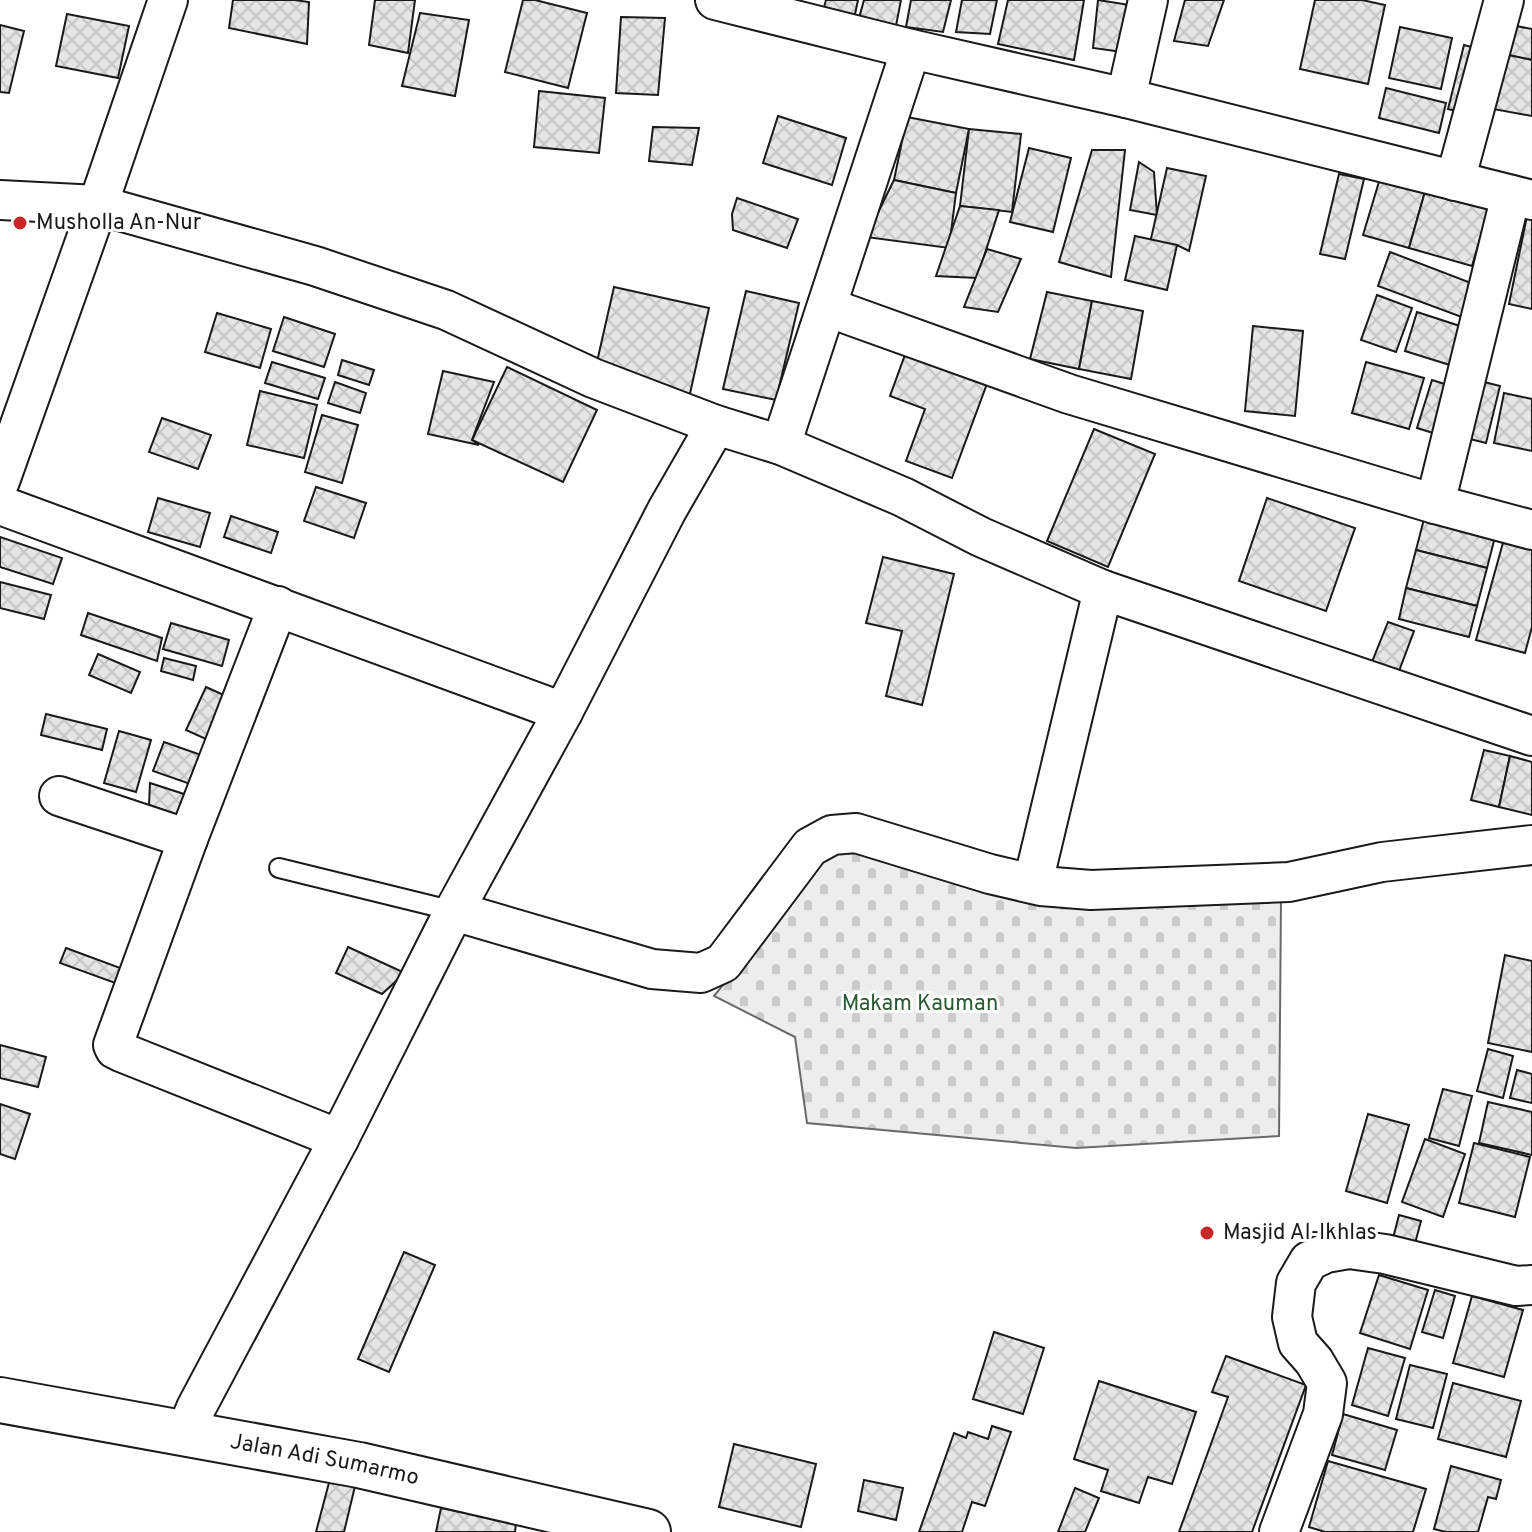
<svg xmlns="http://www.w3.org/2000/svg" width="1532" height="1532" viewBox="0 0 1532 1532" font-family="Overpass,sans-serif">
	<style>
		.cemetery { fill: url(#cemetery-stones); stroke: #6a6a6a; stroke-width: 2 }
		.building { fill: url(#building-cross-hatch); stroke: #1a1a1a; stroke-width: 2 }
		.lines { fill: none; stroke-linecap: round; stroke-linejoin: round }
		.service-casing { stroke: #1a1a1a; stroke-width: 22 }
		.minor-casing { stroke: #1a1a1a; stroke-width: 42 }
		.secondary-casing { stroke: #1a1a1a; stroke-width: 48 }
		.service { stroke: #fff; stroke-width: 18 }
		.minor { stroke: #fff; stroke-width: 38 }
		.secondary { stroke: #fff; stroke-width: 44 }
		.poi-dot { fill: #c62828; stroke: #fff; stroke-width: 3 }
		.labels { text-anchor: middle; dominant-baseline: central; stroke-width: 6; stroke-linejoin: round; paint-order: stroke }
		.poi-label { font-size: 22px; fill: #1a1a1a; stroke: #fff; text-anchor: start }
		.park-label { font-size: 22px; fill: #2b5a34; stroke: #fff }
		.street-label { font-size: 22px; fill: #1a1a1a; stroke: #fff }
	</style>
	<defs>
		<pattern id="cemetery-stones" width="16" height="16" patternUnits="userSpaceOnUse" patternTransform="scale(2)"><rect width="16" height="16" fill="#ededed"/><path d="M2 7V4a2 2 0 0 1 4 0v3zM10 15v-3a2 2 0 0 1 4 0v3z" fill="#cbcbcb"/></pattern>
		<pattern id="building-cross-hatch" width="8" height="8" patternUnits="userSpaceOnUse" patternTransform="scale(2)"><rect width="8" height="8" fill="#e6e6e6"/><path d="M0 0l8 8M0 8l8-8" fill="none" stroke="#c5c5c5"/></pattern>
	</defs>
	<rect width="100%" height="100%" fill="#fff"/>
	<polygon class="cemetery" points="840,848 1281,901 1279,1136 1076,1148 807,1123 795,1037 714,996 745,958 822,857"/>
	<g class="building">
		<polygon points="233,0 294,0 309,2 307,44 229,28"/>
		<polygon points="375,0 415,0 408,53 369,45"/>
		<polygon points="523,0 535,0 587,13 568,88 505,72"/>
		<polygon points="826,0 858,0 854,19 823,11"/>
		<polygon points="864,0 901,0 896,26 858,22"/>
		<polygon points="911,0 951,0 943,32 906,27"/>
		<polygon points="962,0 997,0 990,34 956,32"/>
		<polygon points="1008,0 1084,0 1074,60 998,44"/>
		<polygon points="1098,0 1136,6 1130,53 1093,48"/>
		<polygon points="1185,0 1224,0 1208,46 1174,41"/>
		<polygon points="1315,0 1362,0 1385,5 1368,84 1300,69"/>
		<polygon points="420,13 469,20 455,96 402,86"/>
		<polygon points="67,14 129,26 118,78 56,66"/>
		<polygon points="621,17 665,18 658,95 616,93"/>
		<polygon points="1505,24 1532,29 1532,60 1499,53"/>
		<polygon points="0,25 24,31 9,93 0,92"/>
		<polygon points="1400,27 1452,38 1441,89 1389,78"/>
		<polygon points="1464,45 1483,50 1467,114 1448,109"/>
		<polygon points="1499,53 1532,60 1532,116 1488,108"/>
		<polygon points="1386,88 1446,103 1439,133 1379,118"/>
		<polygon points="539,91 605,98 599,153 534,147"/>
		<polygon points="778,116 846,138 832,185 763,163"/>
		<polygon points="907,117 969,129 956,193 894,180"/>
		<polygon points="653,127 699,128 692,165 649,161"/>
		<polygon points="969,129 1021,134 1012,212 960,206"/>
		<polygon points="1029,148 1071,158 1053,232 1010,222"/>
		<polygon points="1092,150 1125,150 1111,277 1059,262"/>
		<polygon points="1139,162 1154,172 1157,215 1130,210"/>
		<polygon points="1167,168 1206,176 1189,251 1177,245 1150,243"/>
		<polygon points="1339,174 1364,179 1345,259 1320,254"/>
		<polygon points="1381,175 1426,188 1409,248 1363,235"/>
		<polygon points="894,180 956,193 949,248 866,237"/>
		<polygon points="1426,188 1490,205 1472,266 1409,248"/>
		<polygon points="737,198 798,219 787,248 733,230 732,214"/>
		<polygon points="960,206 999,210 977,278 936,276"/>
		<polygon points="1527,216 1532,217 1532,309 1509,304"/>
		<polygon points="1135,236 1177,245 1167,290 1125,280"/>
		<polygon points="987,249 1021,259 998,312 964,307"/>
		<polygon points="1390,252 1479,286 1467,319 1378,286"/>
		<polygon points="614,287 709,308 689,398 594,375"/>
		<polygon points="746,291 799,303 776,400 723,389"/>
		<polygon points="1047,292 1092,301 1079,369 1030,359"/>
		<polygon points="1377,295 1412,308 1396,352 1361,340"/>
		<polygon points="1092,301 1143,311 1131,379 1079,369"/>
		<polygon points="1417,312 1466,328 1453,366 1405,351"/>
		<polygon points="217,313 271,329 260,368 205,352"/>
		<polygon points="284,317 335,334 324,367 273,351"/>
		<polygon points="1253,326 1303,331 1295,416 1245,411"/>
		<polygon points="906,352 988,381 952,478 906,461 925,409 890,396"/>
		<polygon points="342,360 374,370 369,385 338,375"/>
		<polygon points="272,362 325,378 318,399 265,383"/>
		<polygon points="1366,362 1424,378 1409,429 1352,413"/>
		<polygon points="507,367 597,410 563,482 472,440"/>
		<polygon points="443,371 494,382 472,440 479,445 428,434"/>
		<polygon points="1432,380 1470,392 1456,440 1417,428"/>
		<polygon points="1480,381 1500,386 1486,443 1466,438"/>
		<polygon points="335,382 366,393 360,413 328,403"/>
		<polygon points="260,391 317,405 304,458 247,445"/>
		<polygon points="1504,393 1532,399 1532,451 1494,443"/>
		<polygon points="322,415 358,425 342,483 305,472"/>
		<polygon points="162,418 211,435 198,469 149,452"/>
		<polygon points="1094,429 1155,454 1108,567 1047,541"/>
		<polygon points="316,487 366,503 354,538 304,521"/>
		<polygon points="158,498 210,513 200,547 148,532"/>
		<polygon points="1267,498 1355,528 1326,611 1239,581"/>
		<polygon points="1425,515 1496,533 1487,568 1416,550"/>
		<polygon points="231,516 278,532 271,553 224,537"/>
		<polygon points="0,537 62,558 53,584 0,567"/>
		<polygon points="1504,539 1532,547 1532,627 1525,653 1476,640"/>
		<polygon points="1416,550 1487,568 1477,606 1406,588"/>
		<polygon points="883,557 954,574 922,705 886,696 902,631 866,623"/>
		<polygon points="0,582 51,595 44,619 0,608"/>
		<polygon points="1406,588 1477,606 1469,637 1399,619"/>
		<polygon points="88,613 162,638 157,661 81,635"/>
		<polygon points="1388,622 1414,631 1399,671 1372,662"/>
		<polygon points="171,623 229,640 222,666 163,649"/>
		<polygon points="98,654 140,672 131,693 89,675"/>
		<polygon points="164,658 196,666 193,680 161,671"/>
		<polygon points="206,687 228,697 208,740 186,730"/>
		<polygon points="46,714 107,729 102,750 41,735"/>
		<polygon points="119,731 151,740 136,792 104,783"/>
		<polygon points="164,742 207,757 196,786 153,771"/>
		<polygon points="1484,750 1510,756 1499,807 1471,800"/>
		<polygon points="1510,756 1532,762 1532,815 1499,807"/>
		<polygon points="150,783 187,795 180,816 149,805"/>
		<polygon points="348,947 405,973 382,994 336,973"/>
		<polygon points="66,948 123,969 118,984 60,963"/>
		<polygon points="1505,955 1532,961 1532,1052 1488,1043"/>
		<polygon points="0,1045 46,1057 38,1087 0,1078"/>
		<polygon points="1488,1049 1513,1056 1503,1098 1477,1091"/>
		<polygon points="1517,1070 1532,1074 1532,1103 1510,1098"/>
		<polygon points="1443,1089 1472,1096 1459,1146 1429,1138"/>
		<polygon points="1488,1102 1532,1112 1532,1155 1479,1143"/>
		<polygon points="0,1104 30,1114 15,1159 0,1154"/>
		<polygon points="1368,1114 1409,1125 1387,1203 1346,1191"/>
		<polygon points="1425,1139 1465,1154 1443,1217 1402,1202"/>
		<polygon points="1474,1143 1530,1157 1515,1217 1459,1203"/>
		<polygon points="1399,1215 1421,1221 1413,1251 1391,1246"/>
		<polygon points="404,1252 435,1265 389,1372 358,1359"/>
		<polygon points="1379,1275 1428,1290 1410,1349 1360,1333"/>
		<polygon points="1435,1290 1455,1296 1443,1338 1422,1332"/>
		<polygon points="1472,1296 1523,1310 1504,1377 1453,1363"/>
		<polygon points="994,1332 1044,1348 1023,1414 973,1399"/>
		<polygon points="1368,1348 1405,1358 1388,1416 1352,1405"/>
		<polygon points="1226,1356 1306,1385 1252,1532 1179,1532 1228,1397 1212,1392"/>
		<polygon points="1410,1365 1447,1374 1433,1428 1396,1419"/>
		<polygon points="1099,1381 1196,1412 1172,1484 1148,1477 1139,1503 1101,1491 1108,1470 1074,1459"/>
		<polygon points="1453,1383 1521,1401 1506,1457 1438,1439"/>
		<polygon points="1343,1414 1397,1430 1385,1470 1332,1455"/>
		<polygon points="992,1426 1011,1432 985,1506 972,1502 962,1532 919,1532 954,1433 966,1438 968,1432 988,1439"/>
		<polygon points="734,1444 816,1464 801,1527 719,1507"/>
		<polygon points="1328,1461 1426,1489 1413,1532 1325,1532 1309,1527"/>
		<polygon points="1451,1466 1501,1480 1496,1499 1488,1497 1478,1532 1446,1532 1434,1529"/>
		<polygon points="331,1475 356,1482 344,1532 316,1532"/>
		<polygon points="864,1480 903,1488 896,1520 858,1511"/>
		<polygon points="1075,1488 1099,1498 1085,1532 1058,1532"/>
		<polygon points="441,1508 516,1523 515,1532 436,1532"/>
	</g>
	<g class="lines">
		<defs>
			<polyline id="service" points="279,868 454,911"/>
			<g id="minor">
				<polyline points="715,0 911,49 1126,98 1532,200"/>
				<polyline points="1126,98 1148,0"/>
				<polyline points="1455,181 1504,0"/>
				<polyline points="0,200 98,205 315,266 446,310 593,378 716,425 781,445 903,497 981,537 1103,590 1532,736"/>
				<polyline points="827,307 1069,394 1435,504 1532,530"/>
				<polyline points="781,445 911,49"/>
				<polyline points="0,481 98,205 168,0"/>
				<polyline points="1435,504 1511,195"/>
				<polyline points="0,505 563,712"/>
				<polyline points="278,606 188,839 113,1045 115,1049 121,1052 339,1139"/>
				<polyline points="59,796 188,839"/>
				<polyline points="1037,866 1103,590"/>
				<polyline points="454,911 652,969 701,973 723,963 810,847 832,835 856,833 990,874 1041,886 1091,890 1289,882 1382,862 1532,845"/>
				<polyline points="186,1432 196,1408 339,1139 454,911 563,712 667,510 716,425"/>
				<polyline points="1279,1532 1323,1414 1327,1383 1314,1361 1298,1343 1292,1317 1296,1283 1309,1261 1326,1253 1349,1249 1385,1254 1516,1286 1532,1285"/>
			</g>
			<g id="secondary">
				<path id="s1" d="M0 1400 359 1465 648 1532"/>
			</g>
		</defs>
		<use href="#service" class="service-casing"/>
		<use href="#minor" class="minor-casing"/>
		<use href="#secondary" class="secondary-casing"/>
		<use href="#service" class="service"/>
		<use href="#minor" class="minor"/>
		<use href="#secondary" class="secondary"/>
	</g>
	<g class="poi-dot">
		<circle cx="20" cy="223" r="8"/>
		<circle cx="1207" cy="1233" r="8"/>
	</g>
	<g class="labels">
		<g class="poi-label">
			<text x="36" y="223">Musholla An-Nur</text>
			<text x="1223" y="1233">Masjid Al-Ikhlas</text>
		</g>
		<g class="park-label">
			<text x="920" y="1004">Makam Kauman</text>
		</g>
		<g class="street-label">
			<text stroke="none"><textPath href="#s1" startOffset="330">Jalan Adi Sumarmo</textPath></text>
		</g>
	</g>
</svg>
